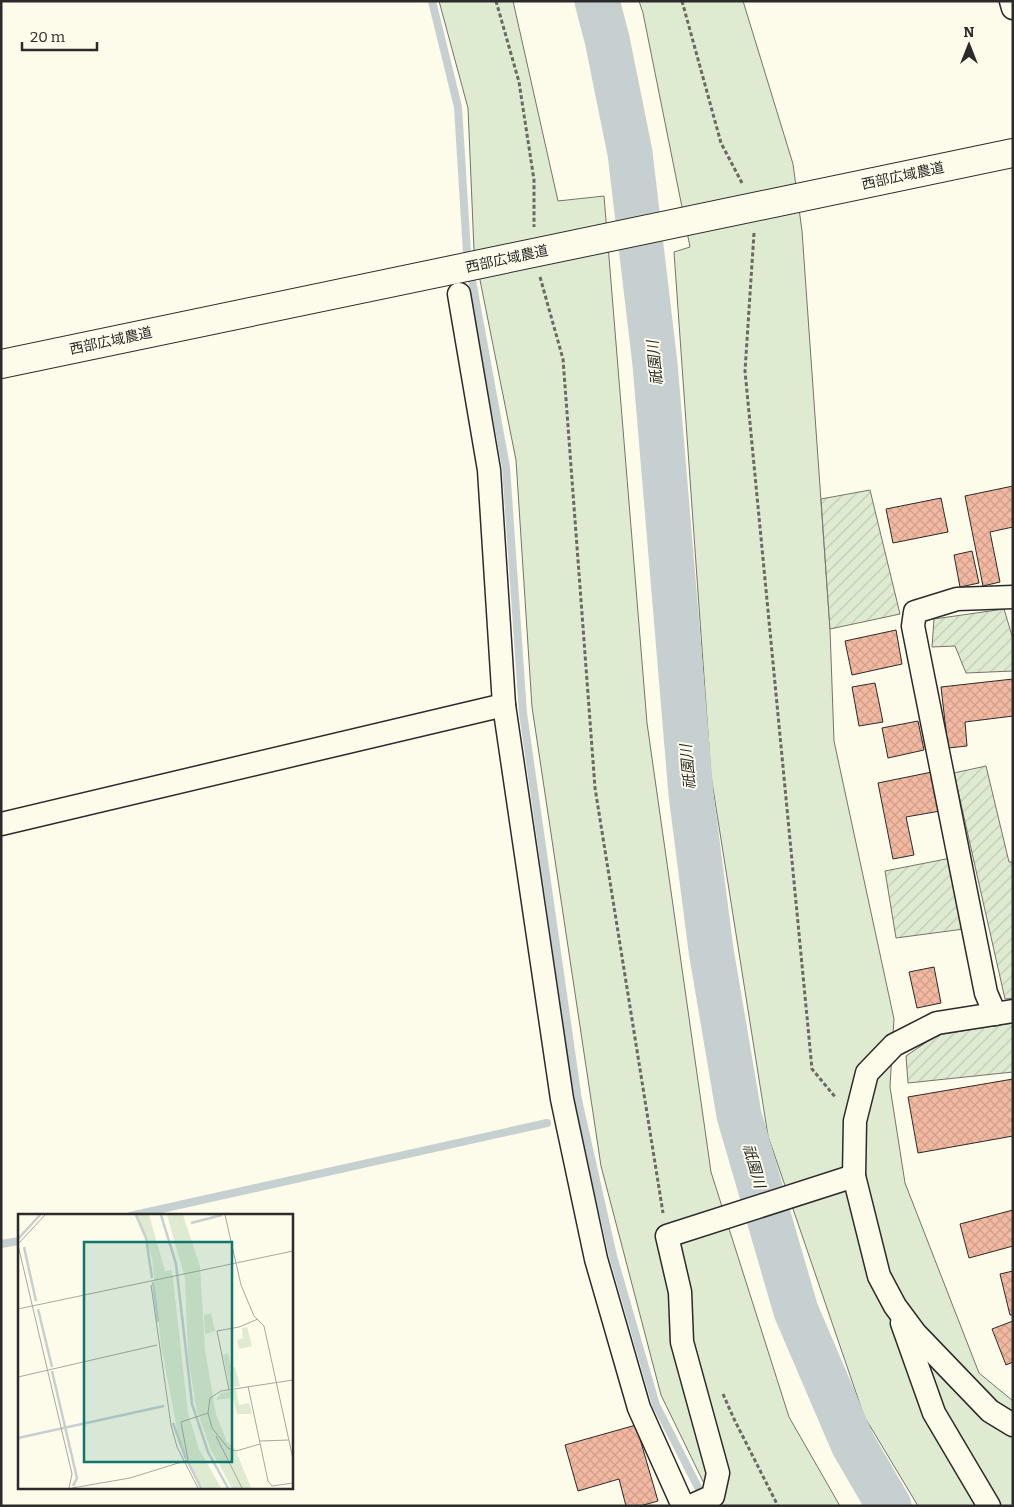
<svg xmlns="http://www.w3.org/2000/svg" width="1014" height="1507" viewBox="0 0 1014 1507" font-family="Bitter,'Noto Sans JP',serif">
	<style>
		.green { fill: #deebd1; stroke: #74746e }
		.garden { fill: url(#garden-furrows); stroke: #74746e }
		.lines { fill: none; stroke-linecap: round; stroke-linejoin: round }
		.stream { stroke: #c7d0d0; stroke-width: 8 }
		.river { stroke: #c7d0d0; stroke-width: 45 }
		.building { fill: url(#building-cross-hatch); stroke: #2b2b2b }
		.minor-casing { stroke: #2b2b2b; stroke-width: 25 }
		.tertiary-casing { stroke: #2b2b2b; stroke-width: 30 }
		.path { stroke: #6a6964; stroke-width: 3; stroke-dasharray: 4 2.5; stroke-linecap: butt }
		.minor { stroke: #fdfbea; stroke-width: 22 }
		.tertiary { stroke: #fdfbea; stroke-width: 28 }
		.labels { text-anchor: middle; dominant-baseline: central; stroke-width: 4; stroke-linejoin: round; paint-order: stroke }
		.street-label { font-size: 14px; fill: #2b2b2b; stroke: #fdfbea }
		.water-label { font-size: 15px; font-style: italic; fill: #2b2b2b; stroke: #fdfbea }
		.inset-river { fill: none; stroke: #c7d0d0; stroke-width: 2.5 }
		.inset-road { fill: none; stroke: #a9a89e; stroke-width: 1 }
		.view { fill: #0f766e; fill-opacity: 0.15; stroke: #0f766e; stroke-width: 2.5 }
		.inset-edge { fill: none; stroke: #2b2b2b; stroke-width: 2.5 }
	</style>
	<defs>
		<pattern id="garden-furrows" width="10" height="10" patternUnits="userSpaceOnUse" patternTransform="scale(1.25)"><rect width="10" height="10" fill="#deebd1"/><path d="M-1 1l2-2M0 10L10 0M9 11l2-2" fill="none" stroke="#bfcab4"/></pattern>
		<pattern id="building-cross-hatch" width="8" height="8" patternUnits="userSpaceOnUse" patternTransform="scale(1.25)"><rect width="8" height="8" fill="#f2b8a0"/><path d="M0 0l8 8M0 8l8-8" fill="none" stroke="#d09e8a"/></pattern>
	</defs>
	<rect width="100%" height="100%" fill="#fdfbea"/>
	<g class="green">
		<polygon points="439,1 513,1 558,201 604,196 647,723 711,1172 789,1417 840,1506 715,1506 661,1395 601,1166 532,707 516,460 474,250 468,108"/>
		<polygon points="639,1 743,1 793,164 802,231 830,629 834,741 894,1019 890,1087 905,1183 979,1373 1013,1401 1013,1506 918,1506 864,1416 768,1136 711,776 674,252 690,247 643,13"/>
	</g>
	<g class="garden">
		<polygon points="870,490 900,614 830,629 821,499"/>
		<polygon points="1004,609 1013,639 1013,671 966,673 955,646 932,647 934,619"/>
		<polygon points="986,766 1009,862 1013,862 1013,998 1005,999 954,773"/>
		<polygon points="951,858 964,929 896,938 885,871"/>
		<polygon points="1013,1023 1013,1072 908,1083 906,1056 937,1035"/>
	</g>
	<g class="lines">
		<g class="stream">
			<polyline points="432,1 458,107 467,253 506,467 523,713 578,1100 613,1256 656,1405 704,1499"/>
			<polyline points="130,1216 547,1123"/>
			<polyline points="1,1244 19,1241"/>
		</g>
		<polyline class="river" points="597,1 607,39 630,153 655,364 691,794 711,950 739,1115 796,1311 853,1444 889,1506"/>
	</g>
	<g class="building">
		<polygon points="1013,486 1013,527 990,532 1000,582 983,586 965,496"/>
		<polygon points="941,498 948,532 893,543 886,509"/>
		<polygon points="972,551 979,583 960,587 954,555"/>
		<polygon points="896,630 902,664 852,675 845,641"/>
		<polygon points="1013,679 1013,716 965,722 967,746 948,748 941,687"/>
		<polygon points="875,683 883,722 859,726 852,687"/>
		<polygon points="918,721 924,750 888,758 882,728"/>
		<polygon points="932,772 940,811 906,817 914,855 893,859 878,783"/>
		<polygon points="934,967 941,1003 917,1008 909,972"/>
		<polygon points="1013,1079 1013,1136 918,1153 908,1097"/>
		<polygon points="1013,1210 1013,1246 969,1258 960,1224"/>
		<polygon points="1013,1271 1013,1315 1010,1315 1000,1274"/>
		<polygon points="1013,1321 1013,1362 1006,1365 992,1329"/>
		<polygon points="636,1425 658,1501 640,1506 626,1506 619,1479 578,1491 565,1445"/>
	</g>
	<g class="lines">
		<defs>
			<g id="minor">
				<polyline points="1011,1 1013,8"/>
				<polyline points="459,294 489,470 504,705 562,1099 596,1259 639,1408 683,1506"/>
				<polyline points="1,824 504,705"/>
				<polyline points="1013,1011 937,1023 894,1045 867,1073 855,1121 854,1176 879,1276 895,1306 915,1333 990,1411 1013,1425"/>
				<polyline points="995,1014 986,993 913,626 915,612 957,599 1013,597"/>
				<polyline points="902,1323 934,1413 989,1506"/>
				<polyline points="691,1506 713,1496 718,1473 682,1342 680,1292 667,1236 854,1176"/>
			</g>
			<polyline id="tertiary" points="1,364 1013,153"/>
		</defs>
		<use href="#minor" class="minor-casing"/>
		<use href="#tertiary" class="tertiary-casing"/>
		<g class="path">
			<polyline points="496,1 519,82 534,180 534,227"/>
			<polyline points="682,1 721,143 742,183"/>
			<polyline points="754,233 745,371 812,1069 836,1098"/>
			<polyline points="540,277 563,359 595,788 663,1213"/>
			<polyline points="723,1394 734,1419 778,1506"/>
		</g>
		<use href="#minor" class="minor"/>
		<use href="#tertiary" class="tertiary"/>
	</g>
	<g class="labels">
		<g class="street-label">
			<text transform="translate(903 176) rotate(-12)">西部広域農道</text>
			<text transform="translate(507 259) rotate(-12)">西部広域農道</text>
			<text transform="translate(111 341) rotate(-12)">西部広域農道</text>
		</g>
		<g class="water-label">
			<text transform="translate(655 363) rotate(-96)">祇園川</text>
			<text transform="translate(688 767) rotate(-95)">祇園川</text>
			<text transform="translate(754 1166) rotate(74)">祇園川</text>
		</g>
	</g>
	<g transform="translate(18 1214)">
		<rect width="275" height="275" fill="#fdfbea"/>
		<path d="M119 1H131L147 57 154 56 170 199 181 235 203 274H183L162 231 143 131 134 44ZM149 1H165L182 52 187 136 198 200 209 228 217 235 233 274H214L192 234 178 194 170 141 167 64Z" fill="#deebd1"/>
		<path d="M193 99 197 117 187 120 186 101ZM229 113 234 132 221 135 219 126 225 124 224 114ZM210 139 213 153H217L222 172 212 174 205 141ZM218 176 221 191 231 189 234 200H219L215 184 198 186 203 179Z" fill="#deebd1"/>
		<path class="inset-river" d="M118 1 128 24 134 64M143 1 158 50 174 190 190 238 210 274M173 9 204 1M0 25 22 1M6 33 18 87M135 68 140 108M20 95 34 153M34 157 59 264 55 272M155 209 168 245M0 224 146 192M170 248 183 274"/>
		<path class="inset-road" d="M207 1 223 71 236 102 246 112 275 245M0 30 27 1M0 31 54 260 51 274M133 71 153 211 159 233 180 274M0 95 275 37M0 163 139 131M230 172 250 267 254 272 275 269M211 176 199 117 221 113 240 105M198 222 224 274M242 227 271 226M242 230 218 237 210 234 194 214 190 199 192 184 203 177 275 166M54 274 112 264 170 246 163 208 190 199"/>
		<path class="view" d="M66 28H214V248H66Z"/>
		<rect width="275" height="275" class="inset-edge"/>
	</g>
	<rect width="1014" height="1507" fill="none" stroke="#2b2b2b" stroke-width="5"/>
	<g transform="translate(969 45)" stroke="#fdfbea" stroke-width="4" paint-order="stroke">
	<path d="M0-4L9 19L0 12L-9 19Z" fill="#2b2b2b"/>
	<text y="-8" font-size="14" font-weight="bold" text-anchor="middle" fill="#2b2b2b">N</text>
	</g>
	<path d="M22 42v8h75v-8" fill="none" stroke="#2b2b2b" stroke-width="2.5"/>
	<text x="30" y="42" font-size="15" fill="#2b2b2b" stroke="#fdfbea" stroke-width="4" paint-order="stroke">20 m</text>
</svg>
